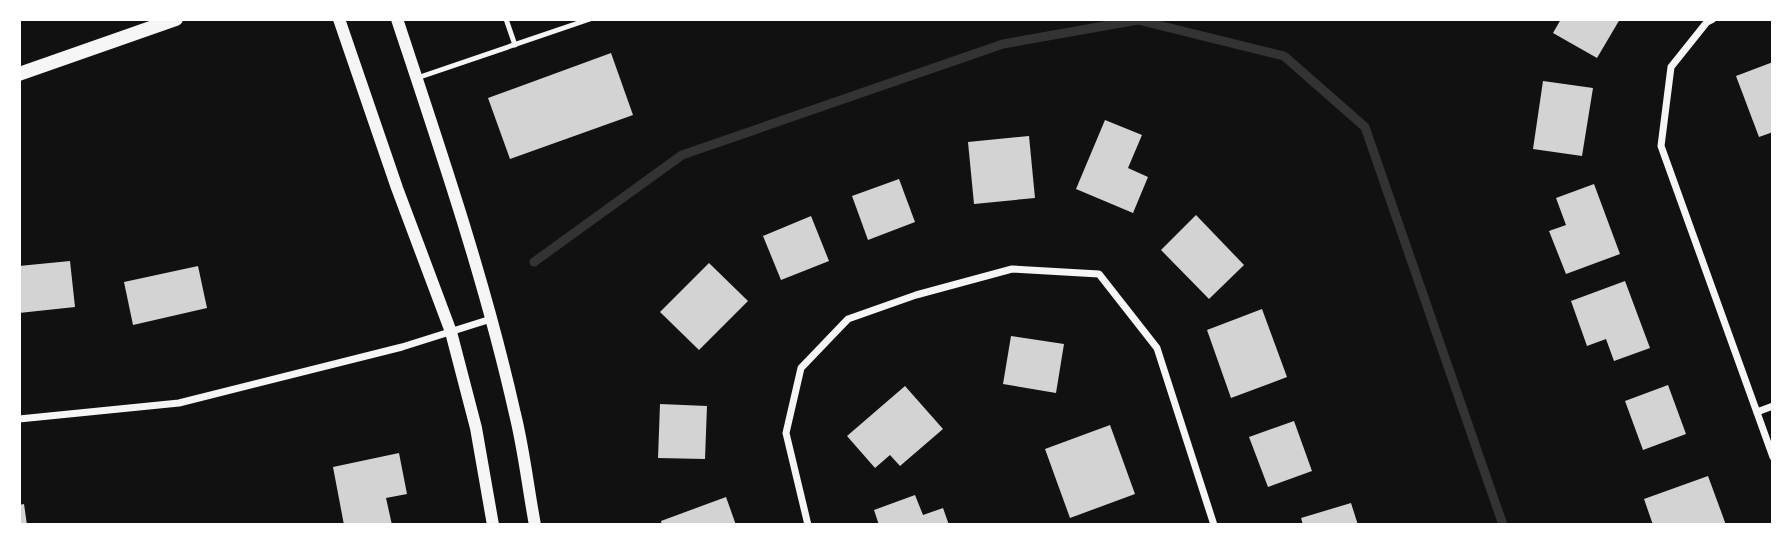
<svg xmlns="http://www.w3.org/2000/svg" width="1792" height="544" viewBox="0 0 1792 544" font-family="'DM Sans',sans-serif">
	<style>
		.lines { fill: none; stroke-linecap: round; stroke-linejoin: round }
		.stream { stroke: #333; stroke-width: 9 }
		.building { fill: #d3d3d3 }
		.service { stroke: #f5f5f5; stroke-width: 5 }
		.minor { stroke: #f5f5f5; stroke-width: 7 }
		.tertiary { stroke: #f5f5f5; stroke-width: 12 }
		.secondary { stroke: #f5f5f5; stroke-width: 14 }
	</style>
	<rect width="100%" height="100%" fill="#111"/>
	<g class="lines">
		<polyline class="stream" points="534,262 682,155 1003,44 1138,20 1284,56 1365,127 1503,525"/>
	</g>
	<g class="building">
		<polygon points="1561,19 1620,19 1597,58 1553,33"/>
		<polygon points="611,53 633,115 510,159 488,98"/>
		<polygon points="1773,62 1773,132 1759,137 1736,76"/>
		<polygon points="1543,81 1593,88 1582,156 1533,149"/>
		<polygon points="1105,120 1142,135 1128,168 1148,177 1133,213 1076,189"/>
		<polygon points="1029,136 1035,198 974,204 968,142"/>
		<polygon points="899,179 915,222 868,240 852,196"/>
		<polygon points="1594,184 1620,254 1566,274 1549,231 1566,225 1556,198"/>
		<polygon points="1196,215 1244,265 1209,299 1161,250"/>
		<polygon points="811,216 829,261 781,280 763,236"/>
		<polygon points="70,261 75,307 19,313 19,266"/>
		<polygon points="709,263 748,301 699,350 660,312"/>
		<polygon points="198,266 207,308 133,325 124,282"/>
		<polygon points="1625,281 1650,348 1614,361 1606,339 1587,346 1571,301"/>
		<polygon points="1262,309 1287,377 1231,398 1207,330"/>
		<polygon points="1011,336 1064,344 1056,393 1003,384"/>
		<polygon points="1668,385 1686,434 1643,450 1625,401"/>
		<polygon points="905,386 943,429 900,466 890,455 875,468 847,436"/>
		<polygon points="660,404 707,406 705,459 658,458"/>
		<polygon points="1294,421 1312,471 1268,487 1249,437"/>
		<polygon points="1110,425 1135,494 1070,518 1045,449"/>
		<polygon points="399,453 407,494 386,498 392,525 344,525 333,467"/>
		<polygon points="1708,476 1726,525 1653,525 1644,499"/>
		<polygon points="915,495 923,515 943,508 949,525 879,525 874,510"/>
		<polygon points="726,497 736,525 662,525 661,521"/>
		<polygon points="1351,503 1358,525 1303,525 1301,518"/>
		<polygon points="24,504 27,525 19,525 19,505"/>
	</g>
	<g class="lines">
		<g class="service">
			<polyline points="506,19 515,45"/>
			<polyline points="417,78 590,19"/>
		</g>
		<g class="minor">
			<polyline points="1713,19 1707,22 1671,67 1661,146 1773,457"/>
			<polyline points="1757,412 1773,406"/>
			<polyline points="19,419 179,403 402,347 491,319"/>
			<polyline points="808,525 786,433 801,368 848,319 916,295 1012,269 1099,274 1157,348 1214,525"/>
		</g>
		<g class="tertiary">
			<polyline points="339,19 397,188 451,332 476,428 493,525"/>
			<path d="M397 19C440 149 485 280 515 414 524 450 528 488 535 525"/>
		</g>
		<polyline class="secondary" points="19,74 176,19"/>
	</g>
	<rect width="1792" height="544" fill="none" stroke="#ffffff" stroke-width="42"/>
</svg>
